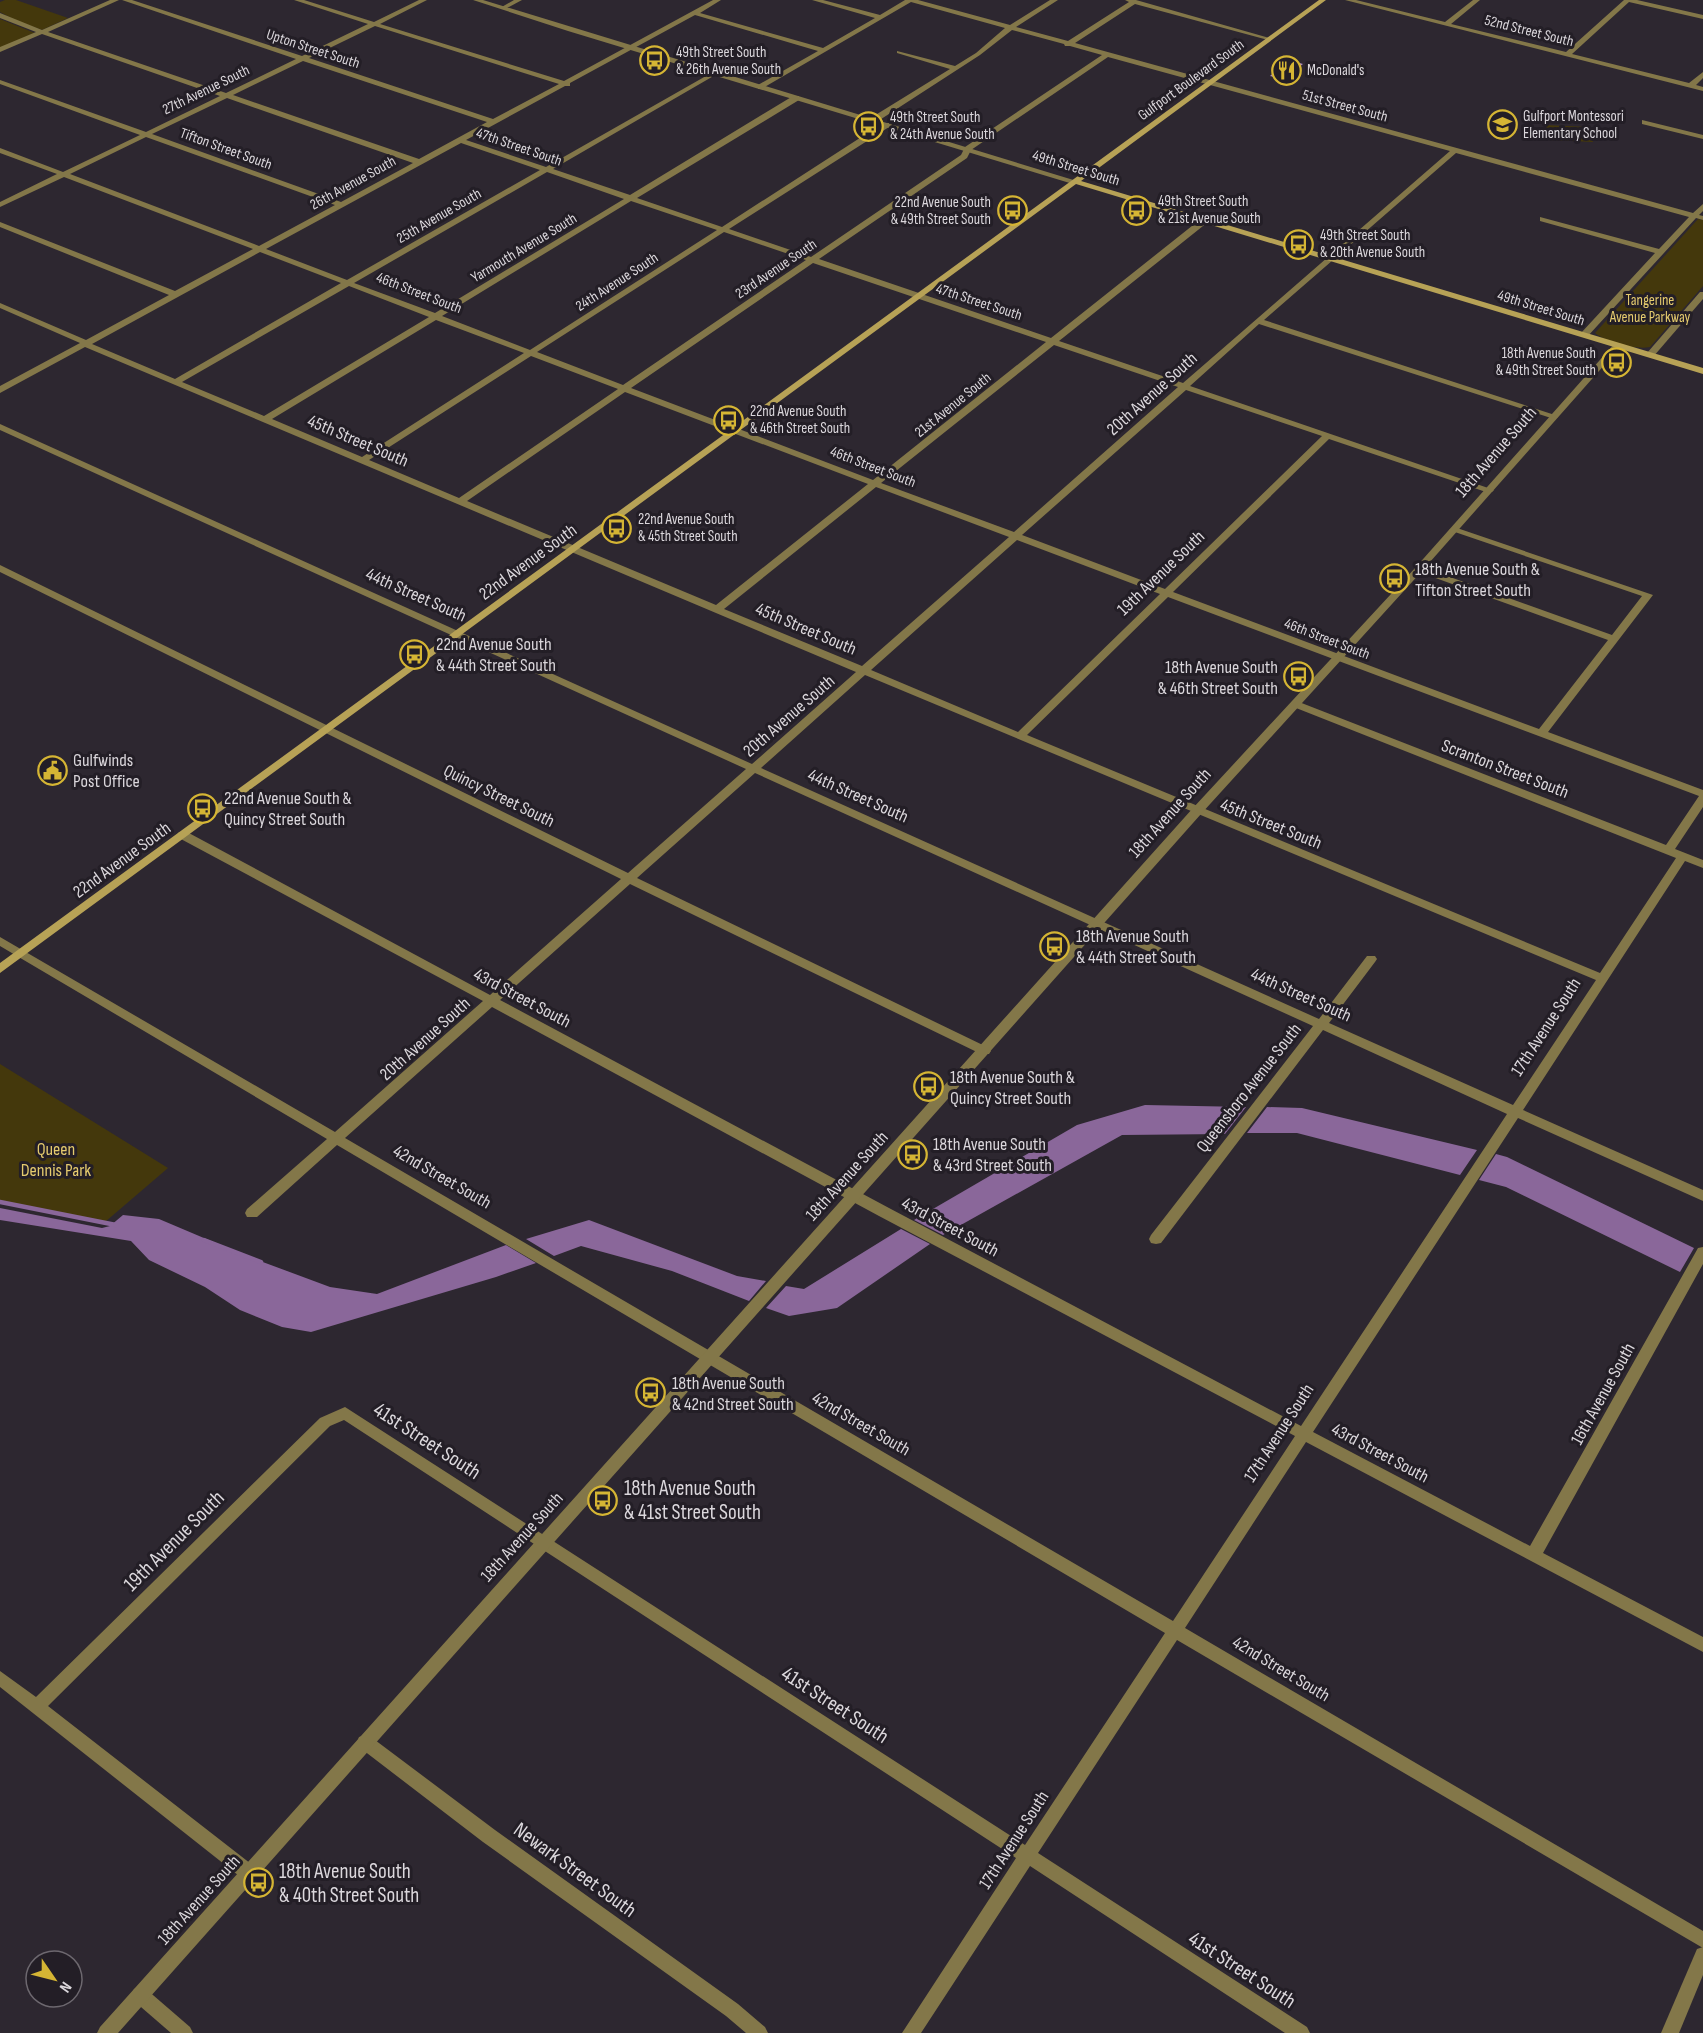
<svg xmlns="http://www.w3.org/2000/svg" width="1703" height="2033" viewBox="0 0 1703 2033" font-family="'Sofia Sans Condensed',sans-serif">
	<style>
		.green { fill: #44380c }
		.water { fill: #8a679a }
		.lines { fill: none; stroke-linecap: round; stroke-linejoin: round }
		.stream { stroke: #8a679a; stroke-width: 4.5 }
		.building { fill: #b18cc1 }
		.minor { fill: #837749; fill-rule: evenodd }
		.tertiary { fill: #837749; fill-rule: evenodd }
		.secondary { fill: #b7a256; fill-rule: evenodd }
		.labels { text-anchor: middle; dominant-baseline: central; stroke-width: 6; stroke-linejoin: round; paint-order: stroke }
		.far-street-label { font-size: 15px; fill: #dbd7dc; stroke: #231e26 }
		.far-poi-label { font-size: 15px; fill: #dbd7dc; stroke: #231e26; text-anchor: start }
		.far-park-label { font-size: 15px; fill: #e5cb6e; stroke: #231e26 }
		.street-label { font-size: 18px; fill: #dbd7dc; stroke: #231e26 }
		.poi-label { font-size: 18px; fill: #dbd7dc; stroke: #231e26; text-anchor: start }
		.park-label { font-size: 18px; fill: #e5cb6e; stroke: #231e26 }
		.near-street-label { font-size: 21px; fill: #dbd7dc; stroke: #231e26 }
		.near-poi-label { font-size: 21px; fill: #dbd7dc; stroke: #231e26; text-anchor: start }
	</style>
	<rect width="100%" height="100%" fill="#2d2730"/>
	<g class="green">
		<polygon points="5,0 16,0 68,18 42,30 17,21 0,12 0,2"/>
		<polygon points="0,19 35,33 0,48"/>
		<polygon points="1545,125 1588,127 1593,142 1550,140"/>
		<path d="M1698 219 1703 220V286L1650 347C1635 350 1606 342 1595 333Z"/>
		<polygon points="0,1064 168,1168 105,1222 0,1202"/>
	</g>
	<g class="water">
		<polygon points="1145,1105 1246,1107 1225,1134 1122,1135 943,1235 914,1220 1077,1125"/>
		<polygon points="1267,1107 1302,1108 1477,1150 1460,1175 1297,1133 1247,1133"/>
		<polygon points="1496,1154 1507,1157 1694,1248 1680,1272 1506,1187 1479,1180"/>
		<polygon points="0,1208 102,1228 110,1226 123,1215 159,1219 244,1255 330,1287 377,1294 506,1245 536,1263 496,1277 311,1332 282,1327 240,1310 205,1287 149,1260 131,1241 0,1220"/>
		<polygon points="589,1220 737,1276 766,1281 749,1301 672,1271 581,1246 554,1256 526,1239"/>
		<polygon points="901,1229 930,1244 837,1308 789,1316 766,1308 786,1286 804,1289"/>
	</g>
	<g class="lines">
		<g class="stream">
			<polyline points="0,1202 116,1225"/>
			<polyline points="204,1240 261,1262"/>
		</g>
	</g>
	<polygon class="building" points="1289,60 1303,64 1283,79 1270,76"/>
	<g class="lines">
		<g class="minor">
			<path d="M110 0H119L48 32 226 93 296 59 122 0H132L302 56 368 24 294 0H304L374 22 419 0H427L380 24 564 81 713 0H721L700 13 823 48 875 18 812 0H823L880 15 905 0H918L1010 25 1050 0H1058L1016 27 1068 41 1129 2 1125 0H1136L1273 39 1268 40 1135 4 1075 43 1693 213 1703 204V211L1699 215 1703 216V220L1696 218 1587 337H1581V333L1655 253 1540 221V217L1659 249 1689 217 1456 153 1264 320 1558 416 1557 418H1551L1259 324 1190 386 1494 490 1492 492H1486L1329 439 1173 592 1539 729 1608 640 1416 571V567H1422L1612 635 1642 596 1449 530 1454 527 1457 528 1653 595 1548 732 1703 790V807L1675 849 1703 860V868L1685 861 1523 1110 1703 1190V1201L1518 1118 1313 1432 1530 1546 1698 1248 1703 1247V1264L1543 1553 1703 1637V1652L1306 1442 1185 1628 1703 1931V1948L1177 1640 1038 1853 1307 2027 1310 2033H1285L1030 1866 921 2033H902L1016 1858 344 1420 330 1426 48 1706 255 1867 257 1873 255 1879 249 1881 243 1879 0 1687V1671L36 1697 320 1418 345 1407 1025 1845 1165 1633 337 1145 257 1217H247L245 1213 247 1209 327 1139 0 946V937L335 1132 483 1001 179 838 177 835 179 832H187L490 995 621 879 0 572V565L628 873 746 769 0 430V424L752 764 856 672 85 347 0 393V386L80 343 0 308V303L86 340 169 295 0 227V222L175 291 253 249 64 177 0 207V202L57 174 0 153V148L63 172 140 135 0 84V80L146 132 220 96 42 34 0 52V47L36 32 0 18V13L42 30ZM911 2 1005 28 976 53 955 66 897 51V53L950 69 869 119V123H875L980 55 1012 30 1064 44 1065 46H1070L1102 55 965 147 961 155 811 257 729 229 889 127V123H883L722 227 637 198 799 100V96H793L630 195 553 169 717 74V72H713L546 167 466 140 565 86H570V83L695 15 818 51 758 85V89H761ZM375 26 559 84 493 119 309 58ZM1108 57 1450 151 1183 383 1059 341 1208 222V218H1202L1051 338 819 259 967 158 971 150ZM303 61 487 122 419 159 233 95ZM227 98 413 163 341 202 152 134ZM146 137 335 205 259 246 70 174ZM461 143 540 170 347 280 266 249ZM547 172 624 199 435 313 354 283ZM631 201 717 230 530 350 442 316ZM724 232 806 260 623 385 537 352ZM260 252 341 283 175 379 92 344ZM813 263 1046 342 873 480 631 388ZM349 286 429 317 264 416 182 382ZM436 320 524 353 362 457 272 419ZM1054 345 1178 387 1014 532 881 483ZM531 356 618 389 459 498 369 460ZM1186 390 1322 436 1165 589 1022 535ZM625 392 868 484 716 605 467 501ZM876 487 1009 537 862 666 724 609ZM1017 540 1160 594 1018 732 871 670ZM1168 597 1699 796 1666 845 1299 702 1295 701 1290 704 1291 706 1676 858 1600 973 1027 735ZM865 675 1596 980 1513 1105 1329 1023 1375 962 1377 959 1375 956H1367L1319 1019 761 768ZM755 773 1313 1026 1151 1235 1149 1239 1151 1243 1156 1244 1161 1243 1323 1030 1507 1114 1301 1426 889 1208 500 1000 630 884 981 1054H989L991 1051 989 1048 637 878ZM492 1007 879 1216 1295 1436 1173 1621 345 1138Z"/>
			<polygon points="514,0 522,0 505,9 500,8"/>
			<polygon points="1345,0 1356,0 1445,22 1473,0 1480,0 1451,24 1566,52 1624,0 1637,0 1703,15 1703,19 1629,2 1572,54 1689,83 1703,72 1703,78 1696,85 1703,87 1703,91"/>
			<polygon points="1642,120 1703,135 1703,139 1642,124"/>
			<polygon points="1700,292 1703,292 1703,299 1653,357 1647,357 1647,353"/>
			<polygon points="365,1735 371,1737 495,1830 738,2004 765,2027 768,2033 746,2033 726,2016 483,1842 359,1747 357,1742 359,1737"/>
			<polygon points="140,1986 146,1989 190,2027 193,2033 171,2033 134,2001 131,1995 134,1989"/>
		</g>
		<g class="tertiary">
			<polygon points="473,0 483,0 1080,182 1073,184 568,31"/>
			<polygon points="1615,343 1622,345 1422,571 1201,814 118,2033 97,2033 100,2027 1193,808 1416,567"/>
			<polygon points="1703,1947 1703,1975 1679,2033 1661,2033 1697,1949"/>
		</g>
		<polygon class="secondary" points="1319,0 1326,0 1081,181 1703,368 1703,374 1076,184 0,973 0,963"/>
	</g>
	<defs>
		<symbol id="bus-ring" viewBox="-11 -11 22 22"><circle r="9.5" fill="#231e26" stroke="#d5b534" stroke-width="1.5"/><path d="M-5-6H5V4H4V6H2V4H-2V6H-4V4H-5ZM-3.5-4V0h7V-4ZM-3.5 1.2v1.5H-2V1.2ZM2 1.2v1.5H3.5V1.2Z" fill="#d5b534"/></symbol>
		<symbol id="restaurant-ring" viewBox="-11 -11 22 22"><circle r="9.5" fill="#231e26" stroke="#d5b534" stroke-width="1.5"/><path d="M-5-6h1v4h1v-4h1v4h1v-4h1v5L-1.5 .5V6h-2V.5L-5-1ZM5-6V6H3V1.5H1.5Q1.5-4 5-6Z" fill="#d5b534"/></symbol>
		<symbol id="school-ring" viewBox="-11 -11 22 22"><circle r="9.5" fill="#231e26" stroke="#d5b534" stroke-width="1.5"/><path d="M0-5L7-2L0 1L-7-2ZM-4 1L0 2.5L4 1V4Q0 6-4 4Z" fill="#d5b534"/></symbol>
		<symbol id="civic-ring" viewBox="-11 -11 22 22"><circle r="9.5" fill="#231e26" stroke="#d5b534" stroke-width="1.5"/><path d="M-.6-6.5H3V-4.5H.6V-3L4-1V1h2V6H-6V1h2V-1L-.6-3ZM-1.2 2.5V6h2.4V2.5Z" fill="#d5b534"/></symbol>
	</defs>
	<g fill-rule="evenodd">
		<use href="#bus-ring" x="638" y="44" width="33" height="33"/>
		<use href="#restaurant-ring" x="1270" y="54" width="33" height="33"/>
		<use href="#school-ring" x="1486" y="108" width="33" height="33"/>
		<use href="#bus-ring" x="852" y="110" width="33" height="33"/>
		<use href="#bus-ring" x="1120" y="194" width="33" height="33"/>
		<use href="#bus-ring" x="996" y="194" width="33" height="33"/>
		<use href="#bus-ring" x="1282" y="228" width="33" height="33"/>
		<use href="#bus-ring" x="1600" y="346" width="33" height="33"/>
		<use href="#bus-ring" x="712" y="404" width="33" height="33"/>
		<use href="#bus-ring" x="600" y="512" width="33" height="33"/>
		<use href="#bus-ring" x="1378" y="562" width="33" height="33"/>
		<use href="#bus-ring" x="398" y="638" width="33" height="33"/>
		<use href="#bus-ring" x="1282" y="660" width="33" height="33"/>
		<use href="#civic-ring" x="36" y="754" width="33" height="33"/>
		<use href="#bus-ring" x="186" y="792" width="33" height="33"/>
		<use href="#bus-ring" x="1038" y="930" width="33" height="33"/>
		<use href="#bus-ring" x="912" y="1070" width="33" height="33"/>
		<use href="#bus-ring" x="896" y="1138" width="33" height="33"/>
		<use href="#bus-ring" x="634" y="1376" width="33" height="33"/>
		<use href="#bus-ring" x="586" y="1484" width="33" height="33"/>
		<use href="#bus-ring" x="242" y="1866" width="33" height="33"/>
	</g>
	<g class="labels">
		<g class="far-street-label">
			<text transform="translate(1529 31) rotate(14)">52nd Street South</text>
			<text transform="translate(313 49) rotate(18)">Upton Street South</text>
			<text transform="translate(1191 80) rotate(-36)">Gulfport Boulevard South</text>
			<text transform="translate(206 90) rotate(-26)">27th Avenue South</text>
			<text transform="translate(1345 106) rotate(15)">51st Street South</text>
			<text transform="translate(519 147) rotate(19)">47th Street South</text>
			<text transform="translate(226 149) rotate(20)">Tifton Street South</text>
			<text transform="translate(1076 168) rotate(17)">49th Street South</text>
			<text transform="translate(353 183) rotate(-29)">26th Avenue South</text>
			<text transform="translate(439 216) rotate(-30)">25th Avenue South</text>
			<text transform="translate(524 248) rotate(-31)">Yarmouth Avenue South</text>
			<text transform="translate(776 269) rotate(-34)">23rd Avenue South</text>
			<text transform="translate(617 282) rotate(-33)">24th Avenue South</text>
			<text transform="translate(419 293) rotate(21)">46th Street South</text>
			<text transform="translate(979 302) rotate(18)">47th Street South</text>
			<text transform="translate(1541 308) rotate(17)">49th Street South</text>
			<text transform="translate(953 405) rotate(-39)">21st Avenue South</text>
			<text transform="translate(873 467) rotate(21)">46th Street South</text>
			<text transform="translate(1327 639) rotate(21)">46th Street South</text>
		</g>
		<g class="far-poi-label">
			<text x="676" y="52">49th Street South<tspan x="676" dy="17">&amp; 26th Avenue South</tspan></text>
			<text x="1307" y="70">McDonald's</text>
			<text x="1523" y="116">Gulfport Montessori<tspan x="1523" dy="17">Elementary School</tspan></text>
			<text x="890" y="117">49th Street South<tspan x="890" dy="17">&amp; 24th Avenue South</tspan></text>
			<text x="1158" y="201">49th Street South<tspan x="1158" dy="17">&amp; 21st Avenue South</tspan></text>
			<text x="991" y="202" text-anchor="end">22nd Avenue South<tspan x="991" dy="17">&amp; 49th Street South</tspan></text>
			<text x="1320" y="235">49th Street South<tspan x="1320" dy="17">&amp; 20th Avenue South</tspan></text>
			<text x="1596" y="353" text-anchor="end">18th Avenue South<tspan x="1596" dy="17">&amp; 49th Street South</tspan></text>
			<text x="750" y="411">22nd Avenue South<tspan x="750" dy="17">&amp; 46th Street South</tspan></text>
			<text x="638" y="519">22nd Avenue South<tspan x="638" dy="17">&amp; 45th Street South</tspan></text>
		</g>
		<g class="far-park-label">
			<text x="1650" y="300">Tangerine<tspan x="1650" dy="17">Avenue Parkway</tspan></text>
		</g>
		<g class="street-label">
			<text transform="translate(1152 394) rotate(-42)">20th Avenue South</text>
			<text transform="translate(358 441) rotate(23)">45th Street South</text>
			<text transform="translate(1496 452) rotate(-49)">18th Avenue South</text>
			<text transform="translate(528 562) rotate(-36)">22nd Avenue South</text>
			<text transform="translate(1161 573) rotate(-44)">19th Avenue South</text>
			<text transform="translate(416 595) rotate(24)">44th Street South</text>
			<text transform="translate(806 629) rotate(23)">45th Street South</text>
			<text transform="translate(789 716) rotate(-41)">20th Avenue South</text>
			<text transform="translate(1505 769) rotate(21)">Scranton Street South</text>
			<text transform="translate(499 796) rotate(26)">Quincy Street South</text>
			<text transform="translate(858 796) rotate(24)">44th Street South</text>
			<text transform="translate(1170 813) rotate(-48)">18th Avenue South</text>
			<text transform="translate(1271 824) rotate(22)">45th Street South</text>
			<text transform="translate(122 860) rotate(-36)">22nd Avenue South</text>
			<text transform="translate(1301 995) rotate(24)">44th Street South</text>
			<text transform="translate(522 998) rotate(28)">43rd Street South</text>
			<text transform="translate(1546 1027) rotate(-57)">17th Avenue South</text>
			<text transform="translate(425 1039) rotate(-42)">20th Avenue South</text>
			<text transform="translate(1249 1088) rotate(-52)">Queensboro Avenue South</text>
			<text transform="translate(847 1176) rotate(-48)">18th Avenue South</text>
			<text transform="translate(442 1177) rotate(30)">42nd Street South</text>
			<text transform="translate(950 1227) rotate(28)">43rd Street South</text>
			<text transform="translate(1603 1394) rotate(-61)">16th Avenue South</text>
			<text transform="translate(861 1424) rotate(30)">42nd Street South</text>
			<text transform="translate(1279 1433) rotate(-57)">17th Avenue South</text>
			<text transform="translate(1380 1453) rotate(28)">43rd Street South</text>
			<text transform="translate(522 1537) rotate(-48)">18th Avenue South</text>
			<text transform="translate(1281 1669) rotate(31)">42nd Street South</text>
			<text transform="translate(1014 1840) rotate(-57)">17th Avenue South</text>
			<text transform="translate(199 1900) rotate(-48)">18th Avenue South</text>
		</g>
		<g class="poi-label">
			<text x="1415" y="569">18th Avenue South &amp;<tspan x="1415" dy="21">Tifton Street South</tspan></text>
			<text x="436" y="644">22nd Avenue South<tspan x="436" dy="21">&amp; 44th Street South</tspan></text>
			<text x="1278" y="667" text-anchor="end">18th Avenue South<tspan x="1278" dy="21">&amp; 46th Street South</tspan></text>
			<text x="73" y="760">Gulfwinds<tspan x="73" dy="21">Post Office</tspan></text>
			<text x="224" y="798">22nd Avenue South &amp;<tspan x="224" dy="21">Quincy Street South</tspan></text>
			<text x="1076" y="936">18th Avenue South<tspan x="1076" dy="21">&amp; 44th Street South</tspan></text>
			<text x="950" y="1077">18th Avenue South &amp;<tspan x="950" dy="21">Quincy Street South</tspan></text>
			<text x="933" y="1144">18th Avenue South<tspan x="933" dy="21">&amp; 43rd Street South</tspan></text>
			<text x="672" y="1383">18th Avenue South<tspan x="672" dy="21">&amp; 42nd Street South</tspan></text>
		</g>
		<g class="park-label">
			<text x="56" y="1149">Queen<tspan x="56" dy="21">Dennis Park</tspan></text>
		</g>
		<g class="near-street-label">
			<text transform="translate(427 1441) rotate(33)">41st Street South</text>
			<text transform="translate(174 1541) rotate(-45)">19th Avenue South</text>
			<text transform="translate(835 1705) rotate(33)">41st Street South</text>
			<text transform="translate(575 1870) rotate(36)">Newark Street South</text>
			<text transform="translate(1242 1970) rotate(33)">41st Street South</text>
		</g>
		<g class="near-poi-label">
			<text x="624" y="1488">18th Avenue South<tspan x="624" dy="24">&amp; 41st Street South</tspan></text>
			<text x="279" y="1871">18th Avenue South<tspan x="279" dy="24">&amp; 40th Street South</tspan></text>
		</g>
	</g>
	<g transform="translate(54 1979) rotate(125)"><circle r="28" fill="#231e26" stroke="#6d686f" stroke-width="1.5"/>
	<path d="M0-4.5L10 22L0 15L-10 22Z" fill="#d5b534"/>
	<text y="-9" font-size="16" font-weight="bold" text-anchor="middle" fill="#dbd7dc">N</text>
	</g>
</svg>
